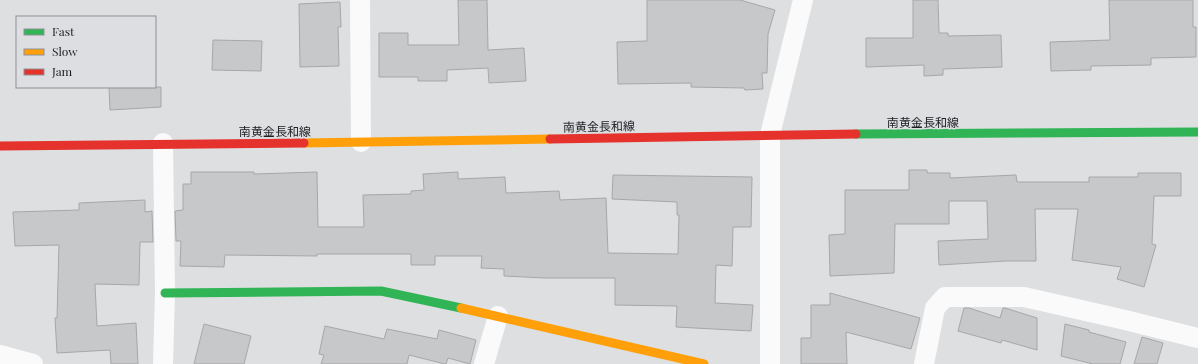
<svg xmlns="http://www.w3.org/2000/svg" width="1198" height="364" viewBox="0 0 1198 364" font-family="'Playfair Display','Noto Sans JP',serif">
	<style>
		.building { fill: #c7c8ca; stroke: #a7a7a9 }
		.lines { fill: none; stroke-linecap: round; stroke-linejoin: round }
		.street { stroke: #fafafa; stroke-width: 20 }
		.fast { stroke: #30b455; stroke-width: 9 }
		.slow { stroke: #ff9f0a; stroke-width: 9 }
		.jam { stroke: #e5322d; stroke-width: 9 }
		.labels { text-anchor: middle; dominant-baseline: central; stroke-width: 3; stroke-linejoin: round; paint-order: stroke }
		.street-label { font-size: 12px; fill: #1c1d1e; stroke: #dcdee2 }
	</style>
	<rect width="100%" height="100%" fill="#dddfe1"/>
	<g class="building">
		<polygon points="458,0 487,0 488,50 524,48 526,81 489,83 488,68 447,70 447,81 418,81 418,77 379,77 379,33 408,33 408,45 459,45"/>
		<polygon points="647,0 740,0 775,10 768,34 767,73 762,73 763,89 745,90 744,88 691,87 691,83 618,84 617,42 647,41"/>
		<polygon points="913,0 938,0 939,33 948,33 948,36 1001,35 1002,67 943,69 943,75 924,76 924,65 866,67 866,38 913,38"/>
		<polygon points="1109,0 1193,0 1193,27 1196,27 1196,57 1151,58 1151,65 1091,66 1091,70 1051,71 1050,42 1110,40"/>
		<polygon points="340,2 341,27 338,27 339,66 300,67 299,4"/>
		<polygon points="213,40 262,41 261,71 212,70"/>
		<polygon points="109,87 161,87 161,107 110,110"/>
		<polygon points="909,170 927,170 927,173 950,173 950,178 1016,175 1017,182 1089,182 1089,177 1138,177 1138,173 1181,173 1181,196 1154,196 1152,244 1156,245 1144,287 1117,279 1121,267 1072,260 1078,209 1035,209 1036,261 1006,261 939,265 938,241 988,239 987,201 949,201 949,224 895,224 894,273 830,276 829,235 845,234 845,190 909,190"/>
		<polygon points="191,172 254,172 254,174 317,172 318,227 364,227 363,195 411,194 411,191 424,190 423,174 458,172 458,179 505,177 506,193 559,191 560,200 606,198 608,253 678,254 679,215 677,215 677,202 612,199 613,175 752,177 751,227 733,227 732,266 716,265 715,303 753,305 751,331 676,327 677,306 615,305 615,278 545,278 504,276 504,269 481,268 482,256 435,256 435,265 411,265 411,254 317,254 317,256 225,255 224,267 180,266 181,241 176,241 175,211 183,210 183,184 191,184"/>
		<polygon points="145,200 145,212 152,211 153,242 140,242 139,285 95,284 97,326 136,323 138,364 111,364 110,350 57,353 55,318 57,318 59,245 15,246 13,212 79,210 79,203"/>
		<polygon points="830,293 920,318 911,349 846,332 847,364 801,364 801,338 811,338 811,305 830,305"/>
		<polygon points="964,308 969,308 1000,318 1003,308 1005,308 1037,318 1037,350 1002,340 1001,343 958,331"/>
		<polygon points="204,324 251,336 244,364 194,364"/>
		<polygon points="1065,324 1089,330 1089,332 1126,342 1120,364 1093,364 1061,356"/>
		<polygon points="325,326 384,339 387,329 437,339 439,330 476,340 470,364 448,358 446,364 445,364 409,355 407,364 321,364 324,355 319,354"/>
		<polygon points="1142,337 1163,343 1157,364 1134,364"/>
	</g>
	<g class="lines">
		<g class="street">
			<polyline points="360,0 361,142"/>
			<polyline points="163,143 165,293 163,364"/>
			<polyline points="0,355 33,364"/>
			<polyline points="484,364 498,316"/>
			<polyline points="770,364 770,135 803,0"/>
			<polyline points="924,364 935,308 945,297 1024,297 1121,319 1198,338"/>
		</g>
		<g class="fast">
			<polyline points="856,134 1198,132"/>
			<polyline points="165,293 381,291 461,308"/>
		</g>
		<g class="slow">
			<polyline points="304,143 550,139"/>
			<polyline points="461,308 704,364"/>
		</g>
		<g class="jam">
			<polyline points="550,139 856,134"/>
			<polyline points="0,146 304,143"/>
		</g>
	</g>
	<g class="labels">
		<g class="street-label">
			<text x="923" y="122">南黄金長和線</text>
			<text transform="translate(599 126) rotate(-1)">南黄金長和線</text>
			<text x="275" y="131">南黄金長和線</text>
		</g>
	</g>
	<rect x="16" y="16" width="140" height="72" fill="#dcdee2" stroke="#8f9194"/>
	<rect x="24" y="29" width="20" height="6" fill="#30b455" stroke="#8f9194"/>
	<text x="52" y="36" font-size="12" fill="#1c1d1e">Fast</text>
	<rect x="24" y="49" width="20" height="6" fill="#ff9f0a" stroke="#8f9194"/>
	<text x="52" y="56" font-size="12" fill="#1c1d1e">Slow</text>
	<rect x="24" y="69" width="20" height="6" fill="#e5322d" stroke="#8f9194"/>
	<text x="52" y="76" font-size="12" fill="#1c1d1e">Jam</text>
</svg>
